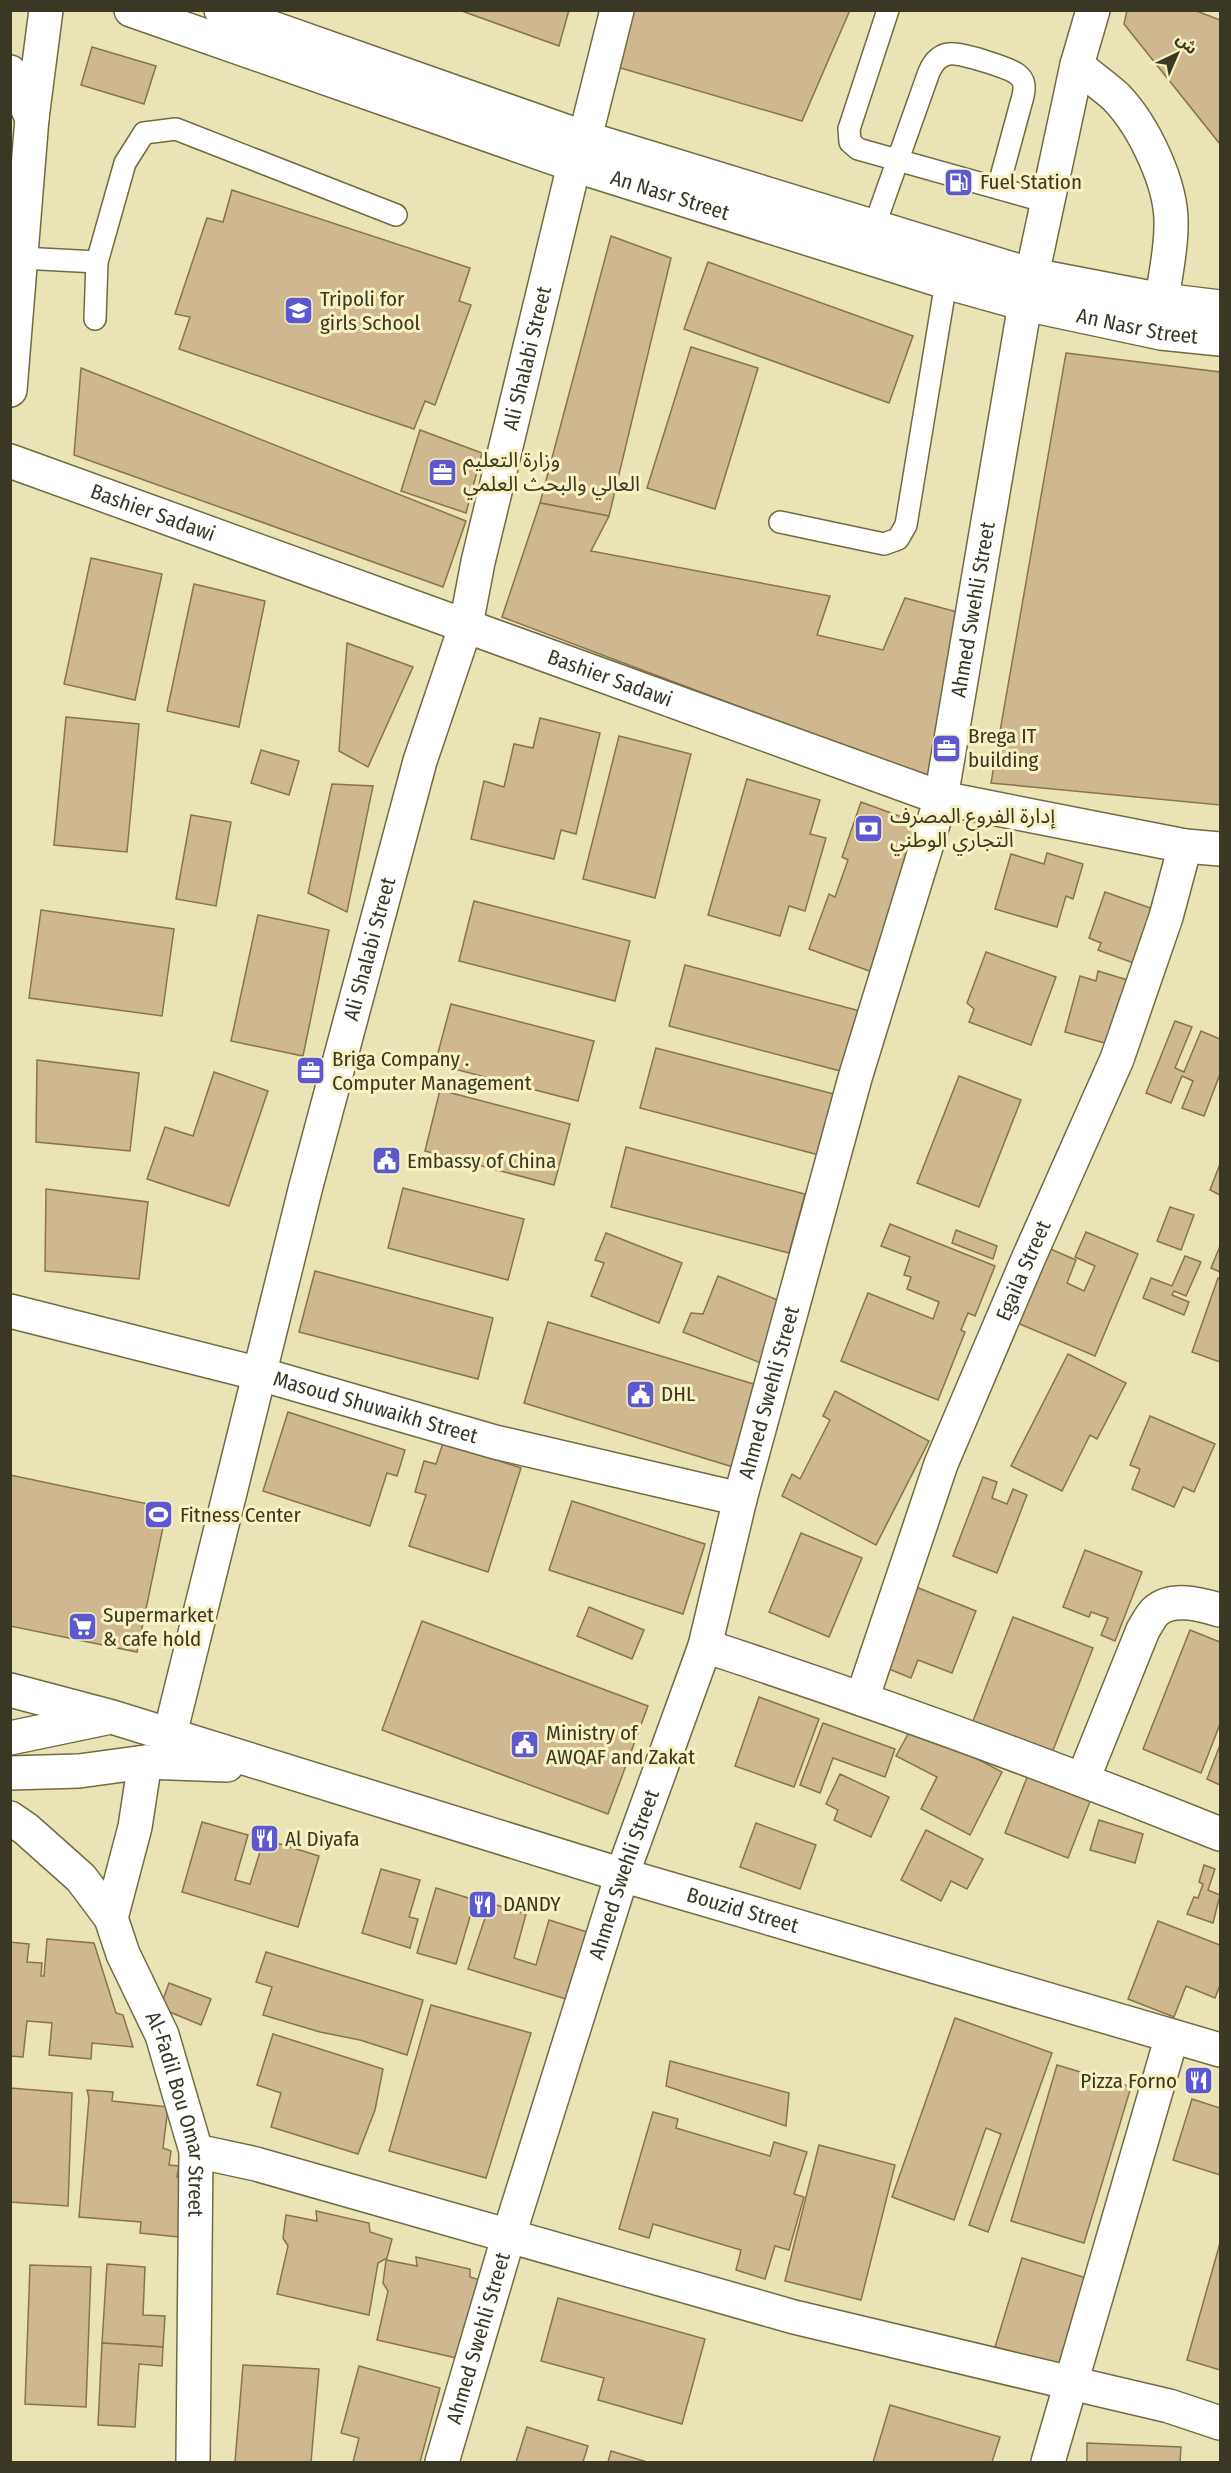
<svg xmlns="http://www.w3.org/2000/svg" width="1231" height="2473" viewBox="0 0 1231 2473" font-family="'Fira Sans Condensed','Noto Sans Arabic',sans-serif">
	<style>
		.building { fill: #cfb78f; stroke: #89734d; stroke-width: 1.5 }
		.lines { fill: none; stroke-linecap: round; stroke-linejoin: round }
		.lane-casing { stroke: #726b41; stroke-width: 24 }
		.street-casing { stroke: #726b41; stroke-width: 36 }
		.secondary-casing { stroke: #726b41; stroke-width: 36 }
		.highway-casing { stroke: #726b41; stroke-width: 36 }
		.lane { stroke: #fff; stroke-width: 21 }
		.street { stroke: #fff; stroke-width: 33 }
		.secondary { stroke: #fff; stroke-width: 33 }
		.highway { stroke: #fff; stroke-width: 33 }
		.labels { text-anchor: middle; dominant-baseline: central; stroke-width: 6; stroke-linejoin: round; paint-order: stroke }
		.poi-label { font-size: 21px; fill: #3a3725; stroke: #f8f1c2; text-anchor: start }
		.street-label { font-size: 21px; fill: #3a3725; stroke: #f8f1c2 }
	</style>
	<rect width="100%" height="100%" fill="#eae3b5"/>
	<g class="building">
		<polygon points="459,10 569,10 559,46"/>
		<polygon points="631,10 850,10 802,121 617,67"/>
		<polygon points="1127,10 1194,10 1220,20 1220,144 1124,24"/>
		<polygon points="92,47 156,66 144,104 81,85"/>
		<polygon points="232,190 470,268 459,301 471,305 435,405 425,401 414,429 179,349 190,317 175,314 207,218 223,222"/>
		<polygon points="611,236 671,258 609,516 540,503"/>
		<polygon points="708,262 913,336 889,403 684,329"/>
		<polygon points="691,347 758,368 715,509 647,488"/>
		<polygon points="1066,353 1220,372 1220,805 991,783"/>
		<polygon points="81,368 466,521 443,587 74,455"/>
		<polygon points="420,430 482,453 466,513 401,491"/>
		<polygon points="540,503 609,516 591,551 830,596 817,635 883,650 905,598 961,613 933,780 502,617"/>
		<polygon points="91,558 162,574 135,700 64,684"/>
		<polygon points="194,584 265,601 239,727 167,711"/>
		<polygon points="347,643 413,667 368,767 339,751"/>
		<polygon points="66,717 139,724 127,852 54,845"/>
		<polygon points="540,718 600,733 576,834 561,830 554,859 471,839 484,781 504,787 514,744 533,748"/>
		<polygon points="619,736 691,754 655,898 583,879"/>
		<polygon points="261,750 299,761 289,795 251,783"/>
		<polygon points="747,779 820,800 810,834 826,838 805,911 789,906 780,936 708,915"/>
		<polygon points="332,784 373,786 347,912 308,893"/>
		<polygon points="861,802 924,825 872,972 809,949 829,894 835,897 848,860 842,857"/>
		<polygon points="191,815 231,822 216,906 176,899"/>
		<polygon points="1047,853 1083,864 1073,899 1066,896 1057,927 995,909 1011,854 1044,864"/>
		<polygon points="1105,892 1159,911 1139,965 1098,950 1101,943 1089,938"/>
		<polygon points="474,901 630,941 615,1001 459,961"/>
		<polygon points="41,910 174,929 162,1016 29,998"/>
		<polygon points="258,915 329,930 303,1056 231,1041"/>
		<polygon points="986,952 1056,977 1031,1045 969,1022 974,1009 967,1003"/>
		<polygon points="685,965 864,1012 848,1073 669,1026"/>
		<polygon points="1098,971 1131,981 1112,1045 1065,1032 1080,976 1096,981"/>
		<polygon points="451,1004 594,1041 578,1101 435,1064"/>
		<polygon points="1175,1021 1192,1027 1175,1068 1184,1072 1201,1031 1220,1039 1220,1074 1204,1116 1182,1108 1193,1081 1182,1076 1171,1103 1146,1093"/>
		<polygon points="656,1048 834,1094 819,1155 640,1108"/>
		<polygon points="37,1060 139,1073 130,1151 36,1142"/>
		<polygon points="214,1072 268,1091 229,1206 147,1179 165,1127 193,1136"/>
		<polygon points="959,1076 1021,1100 979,1207 917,1183"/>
		<polygon points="440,1090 570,1124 554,1185 425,1151"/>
		<polygon points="626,1147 805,1194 789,1253 611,1207"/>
		<polygon points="1220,1164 1220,1195 1210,1190"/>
		<polygon points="403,1188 524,1219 508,1280 388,1248"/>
		<polygon points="46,1189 148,1202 139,1279 45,1271"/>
		<polygon points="1170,1207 1194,1215 1181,1250 1157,1241"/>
		<polygon points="890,1224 995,1266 975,1316 968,1313 961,1330 965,1332 938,1400 841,1361 868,1293 933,1319 939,1302 907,1289 911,1277 904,1275 910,1257 881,1246"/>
		<polygon points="956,1230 997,1246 993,1259 952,1243"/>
		<polygon points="1086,1232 1138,1254 1095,1356 1008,1319 1039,1244 1076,1260 1067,1283 1084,1291 1095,1266 1075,1257"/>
		<polygon points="606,1233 682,1263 659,1323 591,1296 604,1263 595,1260"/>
		<polygon points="1220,1246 1220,1272 1211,1268"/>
		<polygon points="1185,1256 1201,1262 1186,1296 1174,1291 1172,1295 1189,1302 1184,1315 1143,1298 1151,1278 1172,1286"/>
		<polygon points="315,1271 493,1318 478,1379 299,1332"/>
		<polygon points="718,1276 790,1305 766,1365 683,1332 691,1313 703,1314"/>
		<polygon points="1218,1278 1220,1279 1220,1362 1192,1352"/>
		<polygon points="548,1322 757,1385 733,1467 524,1403"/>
		<polygon points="1068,1354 1126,1383 1097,1439 1090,1435 1062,1491 1011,1466"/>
		<polygon points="835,1391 929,1441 876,1545 782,1496 792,1474 800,1479 830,1420 823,1416"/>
		<polygon points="288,1412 405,1450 397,1476 387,1473 370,1526 263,1491"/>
		<polygon points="1150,1416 1215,1444 1194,1492 1183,1487 1174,1507 1132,1489 1140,1469 1130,1465"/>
		<polygon points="443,1443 521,1468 488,1572 409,1546 426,1495 415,1492 424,1461 436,1464"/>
		<polygon points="10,1475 167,1508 137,1652 10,1626"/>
		<polygon points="983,1477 997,1482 992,1498 1007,1504 1013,1489 1027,1495 997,1573 953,1556"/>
		<polygon points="572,1501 705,1544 683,1614 549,1570"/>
		<polygon points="801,1533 862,1558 829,1637 769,1612"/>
		<polygon points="1085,1550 1142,1572 1115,1641 1101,1635 1108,1618 1091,1612 1089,1617 1063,1607"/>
		<polygon points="916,1587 976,1611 952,1673 918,1660 911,1678 884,1667"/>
		<polygon points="589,1607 644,1630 632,1659 577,1636"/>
		<polygon points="1013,1617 1093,1648 1052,1753 973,1721"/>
		<polygon points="422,1621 648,1706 608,1814 382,1730"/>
		<polygon points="1190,1630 1220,1642 1220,1724 1201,1773 1143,1749"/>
		<polygon points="759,1697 819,1719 794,1787 735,1766"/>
		<polygon points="823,1723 895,1749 885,1777 833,1758 820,1793 800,1785"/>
		<polygon points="913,1725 1002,1772 970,1835 921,1809 937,1777 896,1756"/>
		<polygon points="1220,1745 1220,1785 1207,1779"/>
		<polygon points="840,1774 889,1797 871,1837 834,1820 838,1810 826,1804"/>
		<polygon points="1028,1775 1091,1799 1068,1858 1005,1833"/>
		<polygon points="1099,1820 1143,1834 1135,1863 1090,1850"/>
		<polygon points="202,1822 248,1835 235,1880 250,1884 264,1839 319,1856 298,1927 182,1892"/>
		<polygon points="756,1823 816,1845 800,1889 740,1867"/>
		<polygon points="926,1830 983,1859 967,1889 951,1881 941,1901 901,1880"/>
		<polygon points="1204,1865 1215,1869 1208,1890 1220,1895 1213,1923 1187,1914 1194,1897 1198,1898 1203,1884 1199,1882"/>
		<polygon points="381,1869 420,1880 409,1917 418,1919 410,1948 362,1933"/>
		<polygon points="436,1888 475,1900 456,1964 417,1953"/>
		<polygon points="490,1903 526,1914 514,1958 536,1965 549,1920 600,1936 579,2003 468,1969"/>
		<polygon points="1158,1921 1220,1945 1220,1985 1215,1998 1186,1986 1174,2017 1128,1999"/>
		<polygon points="47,1939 94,1943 116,2013 123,2015 133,2047 92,2043 91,2059 49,2055 52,2023 27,2021 23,2057 10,2056 10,1942 29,1944 27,1962 42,1963 41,1976 44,1976"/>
		<polygon points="266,1952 423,2000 407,2055 360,2040 320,2032 263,2015 272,1987 256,1982"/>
		<polygon points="169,1983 211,1999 201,2025 160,2008"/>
		<polygon points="431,2005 531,2033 486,2178 389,2151"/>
		<polygon points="955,2018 1052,2053 988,2232 969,2225 1001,2134 986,2128 954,2220 892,2197"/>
		<polygon points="273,2034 383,2069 375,2110 358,2154 271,2127 281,2093 257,2085"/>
		<polygon points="670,2061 789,2093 786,2126 666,2086"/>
		<polygon points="1057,2065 1131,2087 1084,2243 1011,2221"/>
		<polygon points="10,2088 72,2093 68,2206 10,2202"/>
		<polygon points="87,2090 113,2092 112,2101 168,2107 163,2148 171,2151 169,2165 179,2166 177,2177 185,2177 179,2237 140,2233 141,2222 79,2217 89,2098"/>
		<polygon points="1192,2099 1220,2108 1220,2175 1173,2160"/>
		<polygon points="653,2112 678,2119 676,2128 770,2156 774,2142 807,2152 794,2194 804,2197 789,2250 775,2246 765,2279 736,2270 741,2250 653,2224 649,2238 619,2229"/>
		<polygon points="819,2145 895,2165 861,2300 785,2281"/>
		<polygon points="316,2211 369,2223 370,2232 392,2239 387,2258 378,2263 369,2315 277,2294 288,2246 283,2238 286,2215 317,2221"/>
		<polygon points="1220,2243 1220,2370 1187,2360"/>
		<polygon points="416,2257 470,2269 470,2277 493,2284 470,2361 377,2340 388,2291 383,2283 386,2260 417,2266"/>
		<polygon points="1022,2258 1099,2282 1073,2370 995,2347"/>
		<polygon points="107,2264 145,2267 143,2315 165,2316 163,2347 102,2343"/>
		<polygon points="30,2265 91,2267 86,2407 25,2404"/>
		<polygon points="558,2298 705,2339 682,2424 598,2400 604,2378 541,2361"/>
		<polygon points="102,2343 163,2347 162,2366 139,2364 135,2427 98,2425"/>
		<polygon points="243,2365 319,2369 311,2462 235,2462"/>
		<polygon points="359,2366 440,2388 420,2462 353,2462 359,2438 341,2433"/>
		<polygon points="890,2405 1000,2437 992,2462 873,2462"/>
		<polygon points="527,2427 588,2446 583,2462 516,2462"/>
		<polygon points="1087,2443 1181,2447 1180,2462 1087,2462"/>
		<polygon points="611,2451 647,2462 608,2462"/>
	</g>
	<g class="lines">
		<defs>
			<g id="lane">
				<polyline points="888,10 849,129 850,142 858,149 1047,202"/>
				<path d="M874 227 929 72C933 63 939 55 949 54 960 52 1009 68 1017 74 1025 80 1025 87 1023 96L998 188"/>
				<polyline points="21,258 97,262"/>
				<polyline points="95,319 97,262 125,163 144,133 176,129 396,215"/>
				<polyline points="780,522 884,544 898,539 906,525 946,282"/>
			</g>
			<g id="street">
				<path d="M1077 65C1089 76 1104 86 1116 97 1144 126 1173 186 1171 227 1171 251 1165 276 1162 300"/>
				<polyline points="585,138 617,10"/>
				<polyline points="1032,275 1077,65 1093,10"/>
				<path id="s1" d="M10 461 941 798 1185 846 1220 849"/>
				<path id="s2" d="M10 1311 260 1374 495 1442 740 1499"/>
				<path d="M705 1646C879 1703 1051 1766 1220 1834"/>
				<path id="s3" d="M10 1690 112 1717 622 1875 1220 2050"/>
				<path id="s4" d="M862 1699 941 1464 1029 1257 1117 1059 1166 917 1185 846"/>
				<path id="s5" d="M170 1734 306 1186 420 761 466 625 478 562 574 165"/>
				<polyline points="10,1738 106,1718"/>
				<polyline points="10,1773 79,1771 145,1762 227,1765"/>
				<path d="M1083 1779 1143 1630C1147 1624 1151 1615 1156 1611 1173 1596 1202 1605 1220 1610"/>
				<path id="s6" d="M10 1818 26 1829 81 1878 111 1918 123 1954 162 2035 196 2151 193 2462"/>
				<polyline points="111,1918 135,1827 145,1762"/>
				<polyline points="1172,2036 1071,2383 1169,2406 1220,2423"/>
				<polyline points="196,2151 256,2164 794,2317 1071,2383 1048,2462"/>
				<path id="s7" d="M442 2462 508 2238 622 1875 705 1646 740 1499 855 1078 941 798 1025 304"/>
			</g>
			<polyline id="secondary" points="10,390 32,118 46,10"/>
			<g id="highway">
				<path id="s8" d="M131 10 574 165 946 282 1025 304 1161 333 1220 339"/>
				<polyline points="221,10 585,138 1032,275 1162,300 1220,307"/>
				<polyline points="10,72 32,118"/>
			</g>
		</defs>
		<use href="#lane" class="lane-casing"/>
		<use href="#street" class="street-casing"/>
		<use href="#secondary" class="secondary-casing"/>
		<use href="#highway" class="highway-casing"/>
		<use href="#lane" class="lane"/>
		<use href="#street" class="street"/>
		<use href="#secondary" class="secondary"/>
		<use href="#highway" class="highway"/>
	</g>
	<defs>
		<symbol id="fuel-square" viewBox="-11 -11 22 22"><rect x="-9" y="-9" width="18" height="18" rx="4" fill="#5d58d0" stroke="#f8f1c2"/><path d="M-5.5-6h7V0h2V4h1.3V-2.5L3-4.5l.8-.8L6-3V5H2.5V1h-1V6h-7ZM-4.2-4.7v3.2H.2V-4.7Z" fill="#fff"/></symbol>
		<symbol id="school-square" viewBox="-11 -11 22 22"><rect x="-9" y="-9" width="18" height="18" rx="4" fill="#5d58d0" stroke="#f8f1c2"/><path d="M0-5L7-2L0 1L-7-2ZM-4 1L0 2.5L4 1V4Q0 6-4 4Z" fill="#fff"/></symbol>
		<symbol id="office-square" viewBox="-11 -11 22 22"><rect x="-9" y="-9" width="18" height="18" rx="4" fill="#5d58d0" stroke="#f8f1c2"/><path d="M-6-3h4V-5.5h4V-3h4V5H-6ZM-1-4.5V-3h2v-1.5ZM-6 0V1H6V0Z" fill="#fff"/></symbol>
		<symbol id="bank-square" viewBox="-11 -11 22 22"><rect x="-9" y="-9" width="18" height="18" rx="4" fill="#5d58d0" stroke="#f8f1c2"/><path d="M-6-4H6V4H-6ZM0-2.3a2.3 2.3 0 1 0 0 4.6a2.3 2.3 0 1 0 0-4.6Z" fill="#fff"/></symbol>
		<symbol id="civic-square" viewBox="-11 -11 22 22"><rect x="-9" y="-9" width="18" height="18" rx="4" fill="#5d58d0" stroke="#f8f1c2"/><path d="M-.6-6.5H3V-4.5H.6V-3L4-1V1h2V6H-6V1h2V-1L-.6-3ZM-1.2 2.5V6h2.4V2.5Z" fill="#fff"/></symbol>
		<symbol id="stadium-square" viewBox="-11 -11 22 22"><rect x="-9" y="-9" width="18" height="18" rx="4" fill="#5d58d0" stroke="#f8f1c2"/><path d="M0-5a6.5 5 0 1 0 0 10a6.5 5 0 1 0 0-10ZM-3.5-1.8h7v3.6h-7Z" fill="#fff"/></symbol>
		<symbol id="supermarket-square" viewBox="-11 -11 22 22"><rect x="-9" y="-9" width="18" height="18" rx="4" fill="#5d58d0" stroke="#f8f1c2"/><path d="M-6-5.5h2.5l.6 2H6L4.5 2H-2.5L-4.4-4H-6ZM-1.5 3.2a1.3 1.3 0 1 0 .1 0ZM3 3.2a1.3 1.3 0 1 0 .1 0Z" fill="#fff"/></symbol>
		<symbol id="restaurant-square" viewBox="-11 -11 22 22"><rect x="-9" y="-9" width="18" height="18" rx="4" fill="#5d58d0" stroke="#f8f1c2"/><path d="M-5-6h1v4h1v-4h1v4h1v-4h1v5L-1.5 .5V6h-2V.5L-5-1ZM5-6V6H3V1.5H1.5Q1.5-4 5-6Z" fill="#fff"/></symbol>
	</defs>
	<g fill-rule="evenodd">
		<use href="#fuel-square" x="942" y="166" width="33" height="33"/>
		<use href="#school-square" x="282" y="294" width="33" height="33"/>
		<use href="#office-square" x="426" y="456" width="33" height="33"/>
		<use href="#office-square" x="930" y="732" width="33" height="33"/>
		<use href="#bank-square" x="852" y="812" width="33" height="33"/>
		<use href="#office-square" x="294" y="1054" width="33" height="33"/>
		<use href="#civic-square" x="370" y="1144" width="33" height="33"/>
		<use href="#civic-square" x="624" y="1378" width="33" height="33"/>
		<use href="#stadium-square" x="142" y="1498" width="33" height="33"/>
		<use href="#supermarket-square" x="66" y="1610" width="33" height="33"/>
		<use href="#civic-square" x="508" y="1728" width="33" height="33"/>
		<use href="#restaurant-square" x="248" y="1822" width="33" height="33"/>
		<use href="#restaurant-square" x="466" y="1888" width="33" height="33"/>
		<use href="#restaurant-square" x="1182" y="2064" width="33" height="33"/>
	</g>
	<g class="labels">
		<g class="poi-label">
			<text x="980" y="182">Fuel Station</text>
			<text x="320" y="299">Tripoli for<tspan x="320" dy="24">girls School</tspan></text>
			<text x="463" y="460">وزارة التعليم<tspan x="463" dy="24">العالي والبحث العلمي</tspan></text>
			<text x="968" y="736">Brega IT<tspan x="968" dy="24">building</tspan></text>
			<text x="890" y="816">إدارة الفروع المصرف<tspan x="890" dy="24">التجاري الوطني</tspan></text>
			<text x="332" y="1059">Briga Company .<tspan x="332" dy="24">Computer Management</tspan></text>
			<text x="407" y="1161">Embassy of China</text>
			<text x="661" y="1394">DHL</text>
			<text x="180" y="1515">Fitness Center</text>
			<text x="103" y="1615">Supermarket<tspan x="103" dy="24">&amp; cafe hold</tspan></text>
			<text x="546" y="1733">Ministry of<tspan x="546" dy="24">AWQAF and Zakat</tspan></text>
			<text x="285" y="1839">Al Diyafa</text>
			<text x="503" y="1904">DANDY</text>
			<text x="1177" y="2081" text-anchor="end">Pizza Forno</text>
		</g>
		<g class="street-label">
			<text stroke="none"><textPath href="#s8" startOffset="570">An Nasr Street</textPath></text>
			<text stroke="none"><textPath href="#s8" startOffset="1056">An Nasr Street</textPath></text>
			<text stroke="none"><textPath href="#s5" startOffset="1422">Ali Shalabi Street</textPath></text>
			<text stroke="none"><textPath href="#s1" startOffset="152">Bashier Sadawi</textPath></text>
			<text stroke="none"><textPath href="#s7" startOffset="1929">Ahmed Swehli Street</textPath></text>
			<text stroke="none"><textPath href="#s1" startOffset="638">Bashier Sadawi</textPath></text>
			<text stroke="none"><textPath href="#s5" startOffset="810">Ali Shalabi Street</textPath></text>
			<text stroke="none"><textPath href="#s4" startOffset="458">Egaila Street</textPath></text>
			<text stroke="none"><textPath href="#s7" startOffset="1119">Ahmed Swehli Street</textPath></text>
			<text stroke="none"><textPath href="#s2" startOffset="378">Masoud Shuwaikh Street</textPath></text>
			<text stroke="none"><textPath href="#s7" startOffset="615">Ahmed Swehli Street</textPath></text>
			<text stroke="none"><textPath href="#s3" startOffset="765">Bouzid Street</textPath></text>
			<text stroke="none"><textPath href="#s6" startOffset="352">Al-Fadil Bou Omar Street</textPath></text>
			<text stroke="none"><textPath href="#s7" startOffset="129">Ahmed Swehli Street</textPath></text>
		</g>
	</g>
	<rect width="1231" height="2473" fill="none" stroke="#3a3725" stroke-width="24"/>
	<g transform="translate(1177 54) rotate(44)" stroke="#f8f1c2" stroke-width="4.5" paint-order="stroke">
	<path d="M0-4.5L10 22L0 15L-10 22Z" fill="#3a3725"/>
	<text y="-9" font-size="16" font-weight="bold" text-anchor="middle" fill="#3a3725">ش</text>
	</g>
</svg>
